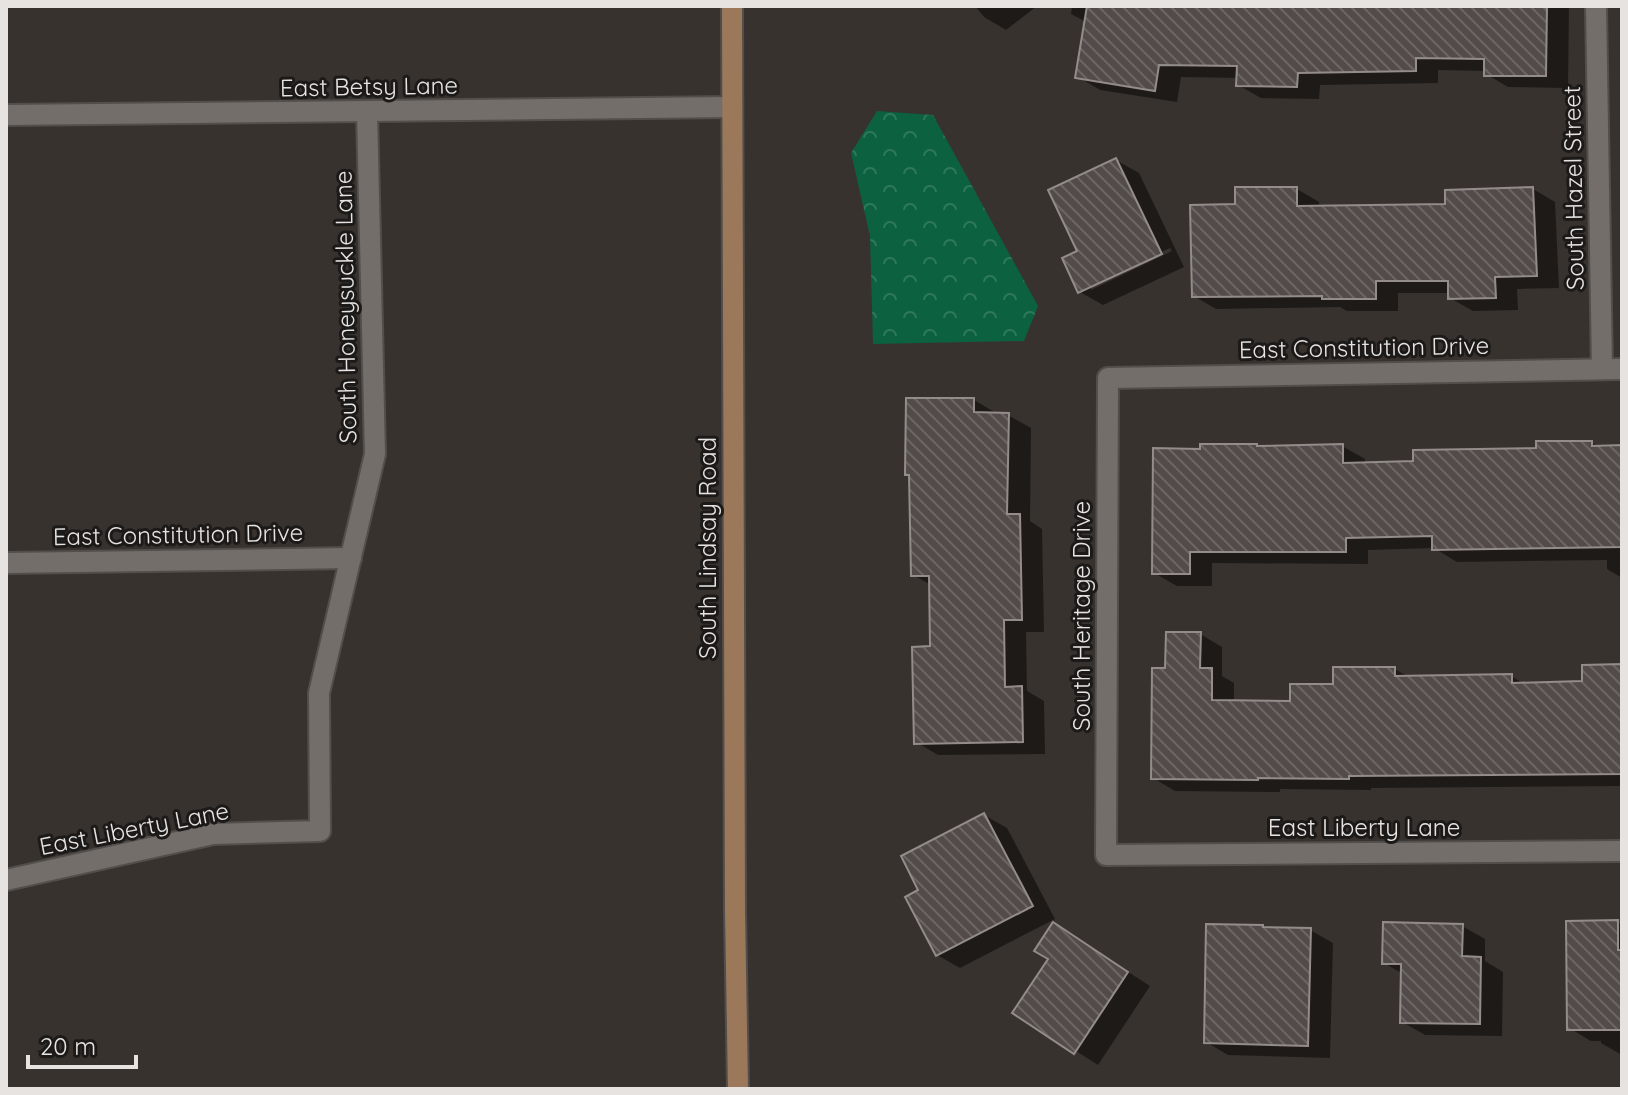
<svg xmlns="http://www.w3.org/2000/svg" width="1628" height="1095" viewBox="0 0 1628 1095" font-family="Quicksand,sans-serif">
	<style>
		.park { fill: url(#park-crowns) }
		.shadow { fill: #0007; fill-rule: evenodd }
		.building { fill: url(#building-back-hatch); stroke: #948c8a; stroke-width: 2 }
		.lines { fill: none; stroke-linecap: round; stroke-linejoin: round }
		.minor-casing { stroke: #524e4b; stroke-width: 24 }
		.secondary-casing { stroke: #524e4b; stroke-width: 24 }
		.minor { stroke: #746e6a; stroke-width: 20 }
		.secondary { stroke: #9c785b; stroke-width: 20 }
		.labels { text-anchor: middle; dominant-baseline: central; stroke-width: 6; stroke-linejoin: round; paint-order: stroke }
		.street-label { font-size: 24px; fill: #e6e3e1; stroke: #1c1a18 }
	</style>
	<defs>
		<pattern id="park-crowns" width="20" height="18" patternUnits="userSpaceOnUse" patternTransform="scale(2)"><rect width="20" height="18" fill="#0b6140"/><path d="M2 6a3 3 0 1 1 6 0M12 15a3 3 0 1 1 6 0" fill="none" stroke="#2f785b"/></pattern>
		<pattern id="building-back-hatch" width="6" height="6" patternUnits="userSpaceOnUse" patternTransform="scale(2)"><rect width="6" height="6" fill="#524b49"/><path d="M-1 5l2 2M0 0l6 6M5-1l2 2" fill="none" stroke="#6b6563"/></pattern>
	</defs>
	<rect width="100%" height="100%" fill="#37322e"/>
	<polygon class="park" points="877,111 933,115 1038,306 1024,341 873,344 870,236 851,153"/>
	<g class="shadow">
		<polygon points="975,6 1037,6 1006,30 984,17"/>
		<polygon points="1072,6 1569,6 1568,88 1508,87 1486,74 1486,71 1438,70 1438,83 1320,85 1319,99 1261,98 1238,85 1238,78 1181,77 1177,102 1100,90 1078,77 1086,22 1071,14"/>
		<path d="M1116 160 1139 173 1184 267 1103 305 1080 292V252ZM1170 248 1172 251 1091 290V285Z"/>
		<polygon points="1297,189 1319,202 1319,208 1447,206 1533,189 1555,202 1559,288 1517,289 1518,310 1473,311 1450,298 1450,293 1398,293 1398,311 1347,311 1340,307 1216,309 1194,296 1237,206"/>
		<polygon points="974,400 996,413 1008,415 1031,428 1030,521 1042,529 1044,632 1026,632 1027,691 1044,701 1045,754 938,755 916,742 932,648 931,585 913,575 911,477 907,474"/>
		<polygon points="1592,443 1600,448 1622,447 1622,578 1607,569 1607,560 1457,562 1434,548 1368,550 1368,564 1212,563 1212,586 1177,586 1154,573 1342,446 1365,459 1365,464 1415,463"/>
		<polygon points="1200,634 1222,647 1222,676 1234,683 1234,702 1292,703 1334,686 1395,669 1410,678 1511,676 1526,685 1584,683 1622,666 1622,786 1371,788 1371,790 1280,789 1280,792 1175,791 1153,778 1167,670"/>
		<polygon points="984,815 1007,828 1055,919 960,968 937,955 921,891"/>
		<polygon points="1617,922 1622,925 1622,1055 1601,1043 1601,1041 1591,1041 1569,1028"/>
		<polygon points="1462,926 1485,939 1485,961 1503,972 1502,1036 1425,1035 1402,1022 1403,974 1384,963"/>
		<polygon points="1263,927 1268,929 1310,930 1333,943 1330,1058 1228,1055 1206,1042"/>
		<polygon points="1076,938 1150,986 1098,1065 1015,1012"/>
	</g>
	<g class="building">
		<polygon points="1087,6 1547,6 1546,76 1484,76 1484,59 1416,58 1416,71 1298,73 1297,87 1236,86 1237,66 1159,65 1155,91 1075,78"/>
		<polygon points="1116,158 1162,254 1078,293 1062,258 1077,251 1048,190"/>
		<polygon points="1235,187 1297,187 1297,206 1445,204 1445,190 1533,187 1537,276 1495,277 1496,298 1448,299 1448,281 1376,281 1376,299 1322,299 1322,296 1192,297 1190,205 1235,204"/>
		<polygon points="906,398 974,398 974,412 1009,413 1007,514 1020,514 1022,620 1004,620 1005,687 1022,686 1023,742 914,744 912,647 930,646 929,576 911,576 909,475 905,475"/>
		<polygon points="1536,441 1592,441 1592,446 1622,445 1622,547 1432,550 1432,536 1346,538 1346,552 1190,552 1190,574 1152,574 1153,448 1200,449 1200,444 1257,444 1257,446 1343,444 1343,463 1413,461 1413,450 1536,448"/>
		<polygon points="1166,632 1201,632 1200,668 1212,668 1212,700 1290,701 1290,684 1333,684 1333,667 1395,667 1395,676 1512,674 1512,683 1582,681 1582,665 1622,664 1622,774 1349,776 1349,779 1258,778 1258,780 1151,779 1152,668 1165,668"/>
		<polygon points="984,813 1033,906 936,956 905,897 918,890 901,856"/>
		<polygon points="1618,920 1618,950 1622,950 1622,1030 1567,1030 1566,921"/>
		<polygon points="1053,922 1128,972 1074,1054 1012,1013 1048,959 1034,951"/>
		<polygon points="1383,922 1463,924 1462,956 1481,957 1480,1024 1400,1023 1401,964 1382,964"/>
		<polygon points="1206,924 1263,925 1263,927 1311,928 1308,1046 1204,1043"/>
	</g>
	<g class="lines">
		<defs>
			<g id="minor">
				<polyline points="1596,6 1602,369"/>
				<polyline points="6,115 732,107"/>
				<polyline points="1622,369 1108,378 1106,855 1622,851"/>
				<polyline points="6,563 351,558"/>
				<polyline points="6,880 213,834 320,831 319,693 375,454 367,112"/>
			</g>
			<polyline id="secondary" points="732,6 735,910 738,1089"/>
		</defs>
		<use href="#minor" class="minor-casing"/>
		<use href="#secondary" class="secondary-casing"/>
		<use href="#minor" class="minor"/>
		<use href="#secondary" class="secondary"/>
	</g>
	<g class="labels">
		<g class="street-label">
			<text transform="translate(369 86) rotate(-1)">East Betsy Lane</text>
			<text transform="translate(1573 188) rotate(-91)">South Hazel Street</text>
			<text transform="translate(345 307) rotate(-91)">South Honeysuckle Lane</text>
			<text transform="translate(1364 347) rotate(-1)">East Constitution Drive</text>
			<text transform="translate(178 534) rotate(-1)">East Constitution Drive</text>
			<text transform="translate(707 548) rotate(-90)">South Lindsay Road</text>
			<text transform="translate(1081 616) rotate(-90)">South Heritage Drive</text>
			<text x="1364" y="827">East Liberty Lane</text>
			<text transform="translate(134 828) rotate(-11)">East Liberty Lane</text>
		</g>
	</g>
	<rect width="1628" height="1095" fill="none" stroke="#e6e3e1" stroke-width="16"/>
	<path d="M28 1055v12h108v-12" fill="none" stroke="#e6e3e1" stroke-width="4"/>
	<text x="40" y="1055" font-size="24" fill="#e6e3e1" stroke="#1c1a18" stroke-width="6" paint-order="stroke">20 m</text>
</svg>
